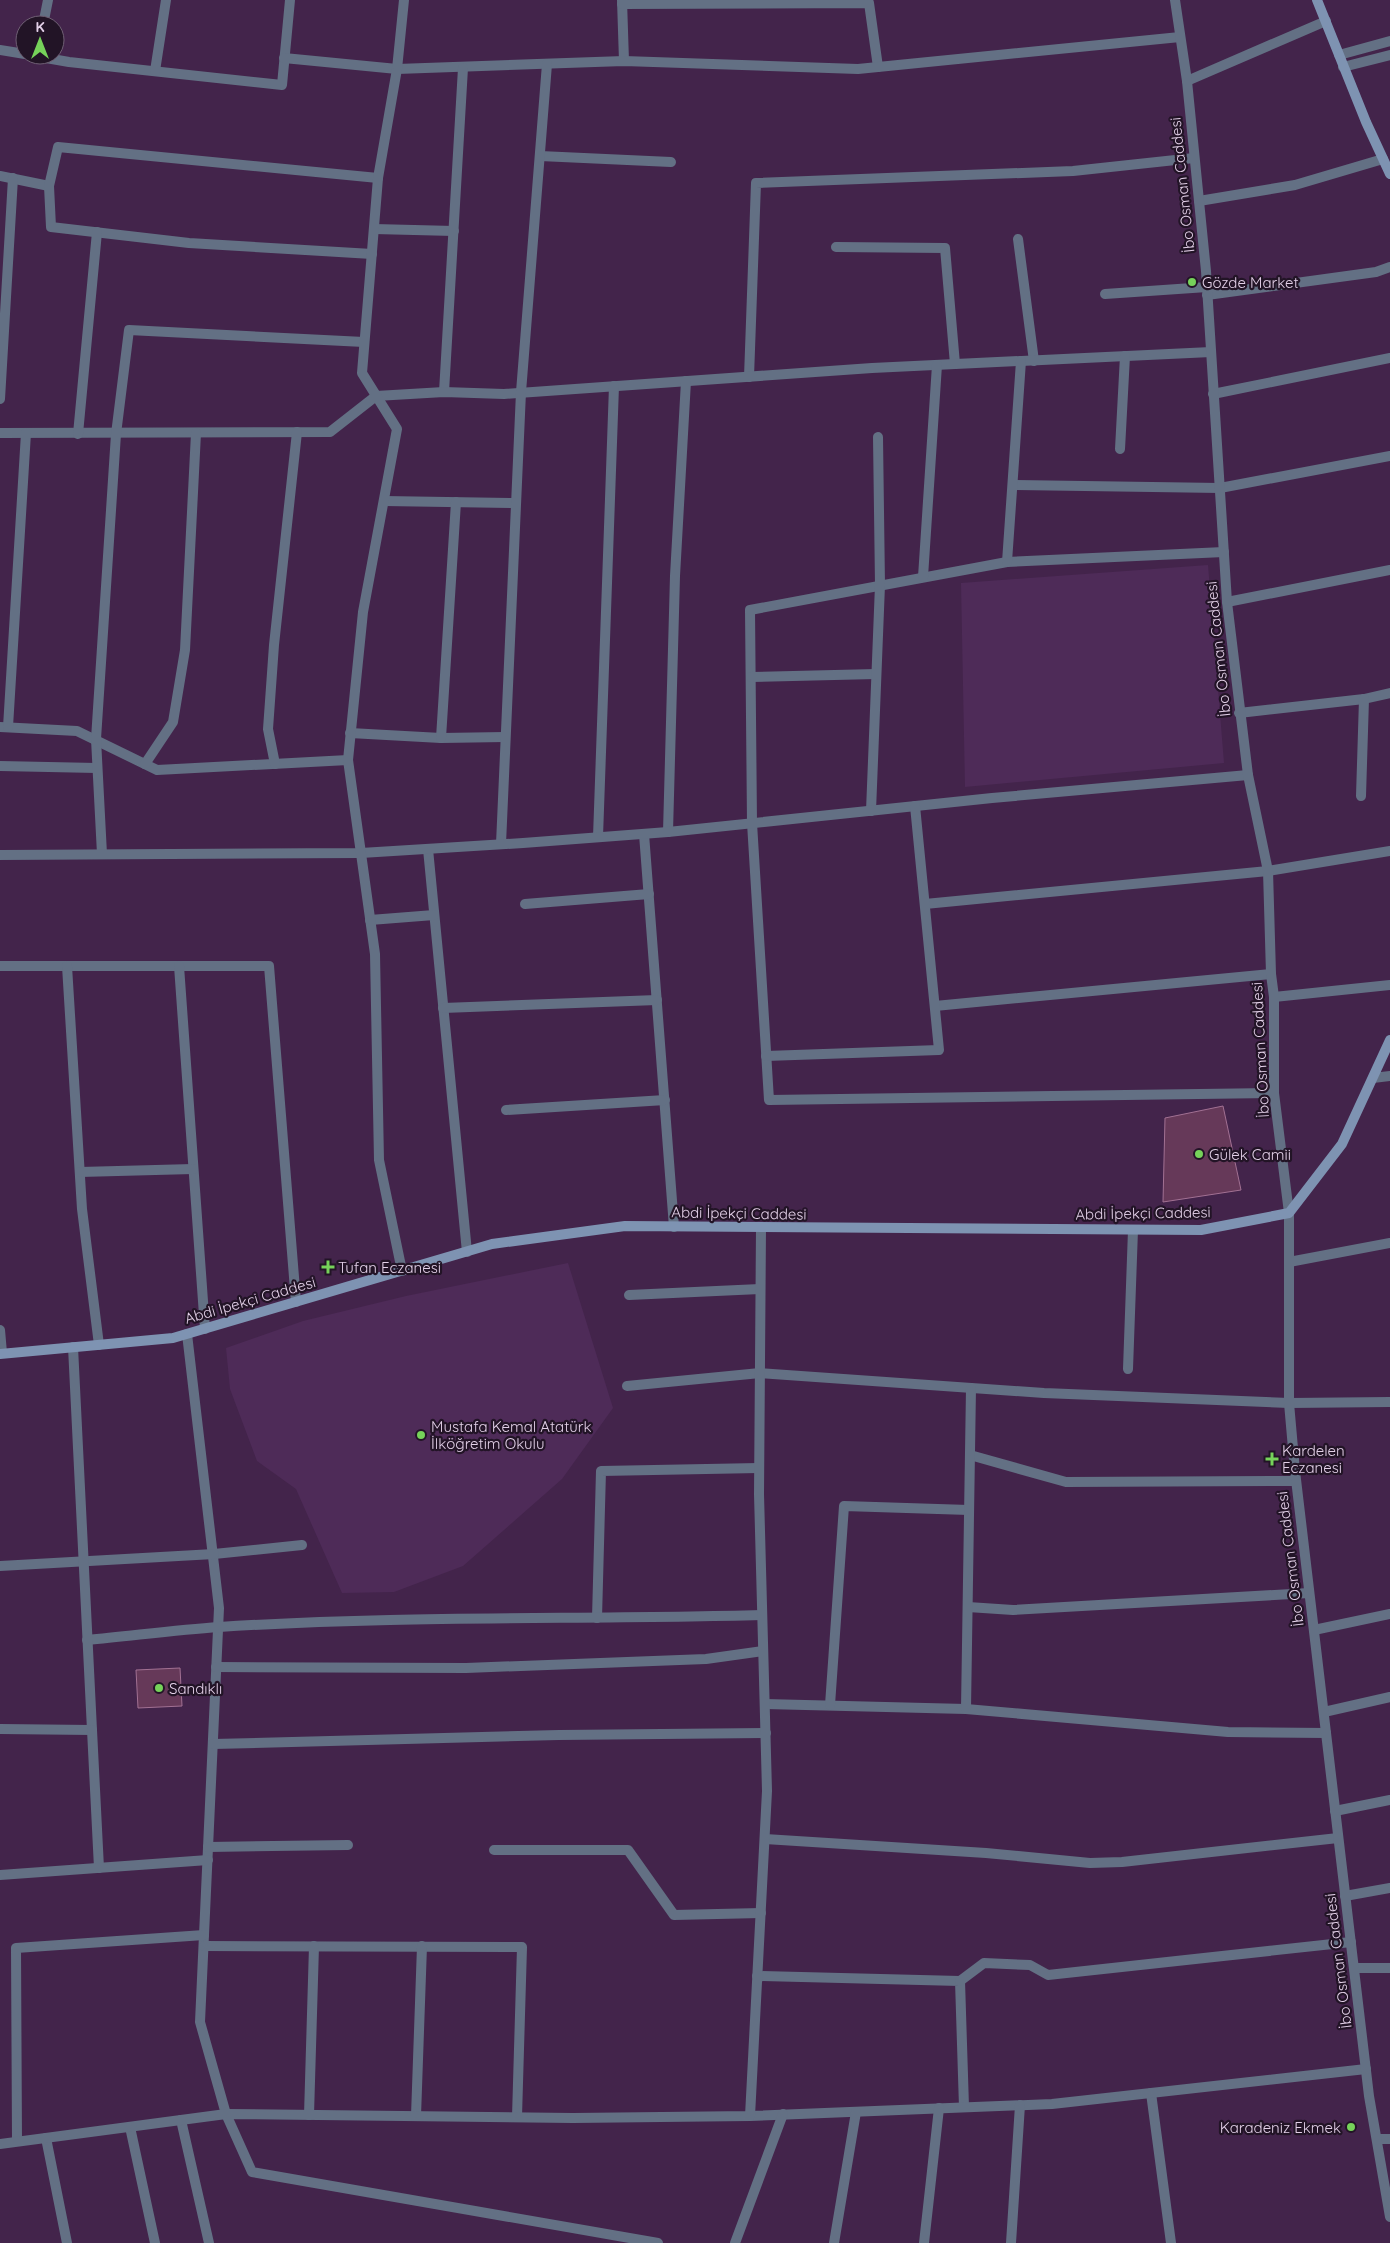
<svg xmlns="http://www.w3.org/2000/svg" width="1390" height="2243" viewBox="0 0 1390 2243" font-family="Quicksand,sans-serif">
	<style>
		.built { fill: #4e2b58 }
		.building { fill: #663959; stroke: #a27193 }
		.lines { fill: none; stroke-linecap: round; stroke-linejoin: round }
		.service { stroke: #637084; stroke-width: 10 }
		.minor { stroke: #637084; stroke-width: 10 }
		.tertiary { stroke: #637084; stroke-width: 10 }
		.secondary { stroke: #7e93b2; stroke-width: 10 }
		.poi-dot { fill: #76d25a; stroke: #221426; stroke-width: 2 }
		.labels { text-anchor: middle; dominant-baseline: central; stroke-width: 4.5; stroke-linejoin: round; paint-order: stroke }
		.street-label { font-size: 15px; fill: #e3d0e8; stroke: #221426 }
		.poi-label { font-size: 15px; fill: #e3d0e8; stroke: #221426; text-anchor: start }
	</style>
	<rect width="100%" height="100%" fill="#43244b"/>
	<g class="built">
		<polygon points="1208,565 1224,763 965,787 961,583"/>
		<polygon points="568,1263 613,1408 562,1479 463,1566 394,1592 342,1593 296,1489 257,1461 230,1389 226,1348 303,1321 406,1296"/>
	</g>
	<g class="building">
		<polygon points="1223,1106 1241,1190 1163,1202 1165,1118"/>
		<polygon points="180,1668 182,1706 138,1708 136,1670"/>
	</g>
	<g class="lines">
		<g class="service">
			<polyline points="1128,1369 1133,1230"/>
			<polyline points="214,1554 302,1545"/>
		</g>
		<g class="minor">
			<polyline points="622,0 624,61"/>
			<polyline points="622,4 869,3 878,67"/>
			<polyline points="43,25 48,0"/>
			<polyline points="0,50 25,54"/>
			<polyline points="29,55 69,62 282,85 290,0"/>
			<polyline points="1339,55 1390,41"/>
			<polyline points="284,58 397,69 624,61 858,69 1180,37"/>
			<polyline points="1343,67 1390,55"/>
			<polyline points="155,71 166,0"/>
			<polyline points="1187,81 1326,21"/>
			<polyline points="540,156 671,162"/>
			<polyline points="0,176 49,186"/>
			<polyline points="1199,201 1295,185 1383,159"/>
			<polyline points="374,229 454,231"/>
			<polyline points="1018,239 1034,361"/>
			<polyline points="836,247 945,248 955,364"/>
			<polyline points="372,254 189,243 51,227 49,186 58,147 378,178"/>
			<polyline points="1105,294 1207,287"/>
			<polyline points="1207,295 1376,272 1390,267"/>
			<polyline points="749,377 756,183 1073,171 1194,158"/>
			<polyline points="444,392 463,68"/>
			<polyline points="1213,394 1390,358"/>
			<polyline points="0,399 13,178"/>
			<polyline points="0,433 330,432 376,396 444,392 504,394 872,368 1211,352"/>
			<polyline points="78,434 97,232"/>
			<polyline points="1120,449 1125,356"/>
			<polyline points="1013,485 1220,488 1390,456"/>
			<polyline points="384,501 515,503"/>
			<polyline points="1224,552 1007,562 750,610 752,823 769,1100 1274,1093"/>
			<polyline points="1007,562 1021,361"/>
			<polyline points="923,577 937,365"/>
			<polyline points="1227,602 1390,570"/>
			<polyline points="751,677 876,674"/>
			<polyline points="1239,713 1364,699 1390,693"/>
			<polyline points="0,727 77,731 157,770 348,760"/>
			<polyline points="8,727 26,433"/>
			<polyline points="350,733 441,738 505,737"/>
			<polyline points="441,738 456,502"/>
			<polyline points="145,764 173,722 185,650 196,433"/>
			<polyline points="275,764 268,729 274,645 297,432"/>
			<polyline points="0,766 97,768"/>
			<polyline points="1361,796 1364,699"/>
			<polyline points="871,811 880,585 878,437"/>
			<polyline points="668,832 675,576 686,381"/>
			<polyline points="644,834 674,1227"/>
			<polyline points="598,837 614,386"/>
			<polyline points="501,844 521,392 547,64"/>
			<polyline points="428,849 467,1252"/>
			<polyline points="102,854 96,739 116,434 129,330 364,342"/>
			<polyline points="0,855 361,853 523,843 668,832 992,798 1248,775"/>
			<polyline points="525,904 649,894"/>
			<polyline points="925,904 1268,871 1390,851"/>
			<polyline points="370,920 434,915"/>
			<polyline points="0,966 269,966 296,1302"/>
			<polyline points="67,966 82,1209 99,1345"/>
			<polyline points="179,966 205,1329"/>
			<polyline points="1274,997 1390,985"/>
			<polyline points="935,1006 1271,974"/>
			<polyline points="443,1008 657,1000"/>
			<polyline points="766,1056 939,1050 915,806"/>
			<polyline points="1373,1078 1390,1076"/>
			<polyline points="506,1110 665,1100"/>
			<polyline points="80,1172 193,1169"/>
			<polyline points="1289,1262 1390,1243"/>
			<polyline points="402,1271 379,1160 375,954 348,760 363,612 397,429 362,373 378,178 397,69 404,0"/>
			<polyline points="629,1295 760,1289"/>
			<polyline points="0,1330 2,1353"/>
			<polyline points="187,1334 219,1608 200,2022 226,2114 252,2172 658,2243"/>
			<polyline points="627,1386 760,1373 1044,1393 1289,1403 1390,1402"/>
			<polyline points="970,1455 1066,1482 1296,1481"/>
			<polyline points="0,1566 214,1554"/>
			<polyline points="968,1607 1013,1610 1309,1593"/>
			<polyline points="597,1618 601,1471 759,1468"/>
			<polyline points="1314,1630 1390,1614"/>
			<path d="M87 1640C131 1636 175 1630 219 1627 400 1615 581 1620 762 1615"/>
			<polyline points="216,1667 466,1668 706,1659 763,1651"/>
			<polyline points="765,1704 966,1709 1228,1732 1326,1733"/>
			<polyline points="830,1705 844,1506 969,1510"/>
			<polyline points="966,1709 971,1388"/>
			<polyline points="1324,1712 1390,1697"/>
			<polyline points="0,1729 92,1730 73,1347"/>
			<polyline points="92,1730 99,1868"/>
			<polyline points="213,1744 559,1735 766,1733"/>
			<polyline points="1335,1811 1390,1800"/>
			<polyline points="765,1839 986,1853 1090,1863 1122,1862 1338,1838"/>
			<polyline points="208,1847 348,1845"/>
			<polyline points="494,1850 628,1850 674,1915 761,1913"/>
			<polyline points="0,1875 208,1860"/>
			<polyline points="1345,1896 1390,1888"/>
			<polyline points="204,1946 522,1947 517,2117"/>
			<polyline points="1354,1968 1390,1968"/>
			<polyline points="757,1976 960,1981 964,2107"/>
			<polyline points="960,1981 984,1963 1030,1965 1048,1975 1351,1942"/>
			<polyline points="1151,2093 1171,2243"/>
			<polyline points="309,2115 314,1946"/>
			<polyline points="416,2116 422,1946"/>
			<polyline points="750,2116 1052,2104 1366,2069"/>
			<polyline points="181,2120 209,2243"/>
			<polyline points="130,2127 155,2243"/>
			<polyline points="46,2138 67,2243"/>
			<polyline points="1377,2139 1390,2139"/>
			<polyline points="17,2141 16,1948 204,1935"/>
			<polyline points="0,2144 226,2114 573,2118 750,2116 767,1791 759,1494 761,1228"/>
			<polyline points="735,2243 783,2114"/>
			<polyline points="834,2243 856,2112"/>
			<polyline points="924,2243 939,2108"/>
			<polyline points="1011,2243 1020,2105"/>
		</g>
		<polyline class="tertiary" points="1175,0 1187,81 1206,271 1227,602 1248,775 1268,871 1271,974 1274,997 1274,1093 1289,1213 1289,1403 1295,1471 1369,2096 1390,2217"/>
		<g class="secondary">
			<polyline points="1317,0 1366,122 1390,174"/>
			<polyline points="0,1354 173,1338 492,1244 625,1226 1201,1230 1289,1213 1342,1144 1390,1040"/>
		</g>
	</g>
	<g class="poi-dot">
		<circle cx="1192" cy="282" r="5"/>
		<circle cx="1199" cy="1154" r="5"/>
		<path d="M325.5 1259.5h5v5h5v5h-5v5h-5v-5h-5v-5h5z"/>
		<circle cx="421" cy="1435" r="5"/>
		<path d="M1269.5 1451.5h5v5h5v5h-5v5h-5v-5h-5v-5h5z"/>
		<circle cx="159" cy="1688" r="5"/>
		<circle cx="1351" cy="2127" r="5"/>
	</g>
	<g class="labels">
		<g class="street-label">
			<text transform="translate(1182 185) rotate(-96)">İbo Osman Caddesi</text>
			<text transform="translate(1218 649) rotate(-96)">İbo Osman Caddesi</text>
			<text transform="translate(1260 1050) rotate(-93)">İbo Osman Caddesi</text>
			<text transform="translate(739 1213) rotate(1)">Abdi İpekçi Caddesi</text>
			<text transform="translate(1143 1213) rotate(-1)">Abdi İpekçi Caddesi</text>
			<text transform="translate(250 1300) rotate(-16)">Abdi İpekçi Caddesi</text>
			<text transform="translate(1290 1559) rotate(-97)">İbo Osman Caddesi</text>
			<text transform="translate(1338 1961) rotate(-97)">İbo Osman Caddesi</text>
		</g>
		<g class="poi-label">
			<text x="1202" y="282">Gözde Market</text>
			<text x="1209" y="1154">Gülek Camii</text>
			<text x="338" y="1267">Tufan Eczanesi</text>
			<text x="431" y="1426">Mustafa Kemal Atatürk<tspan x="431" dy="17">İlköğretim Okulu</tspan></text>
			<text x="1282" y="1450">Kardelen<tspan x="1282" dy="17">Eczanesi</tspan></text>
			<text x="169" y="1688">Sandıklı</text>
			<text x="1341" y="2127" text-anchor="end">Karadeniz Ekmek</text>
		</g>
	</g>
	<g transform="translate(40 40)"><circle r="24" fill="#221426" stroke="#6f5f74"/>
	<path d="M0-4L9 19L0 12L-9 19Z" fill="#76d25a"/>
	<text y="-8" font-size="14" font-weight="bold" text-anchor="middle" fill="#e3d0e8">K</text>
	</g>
</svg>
